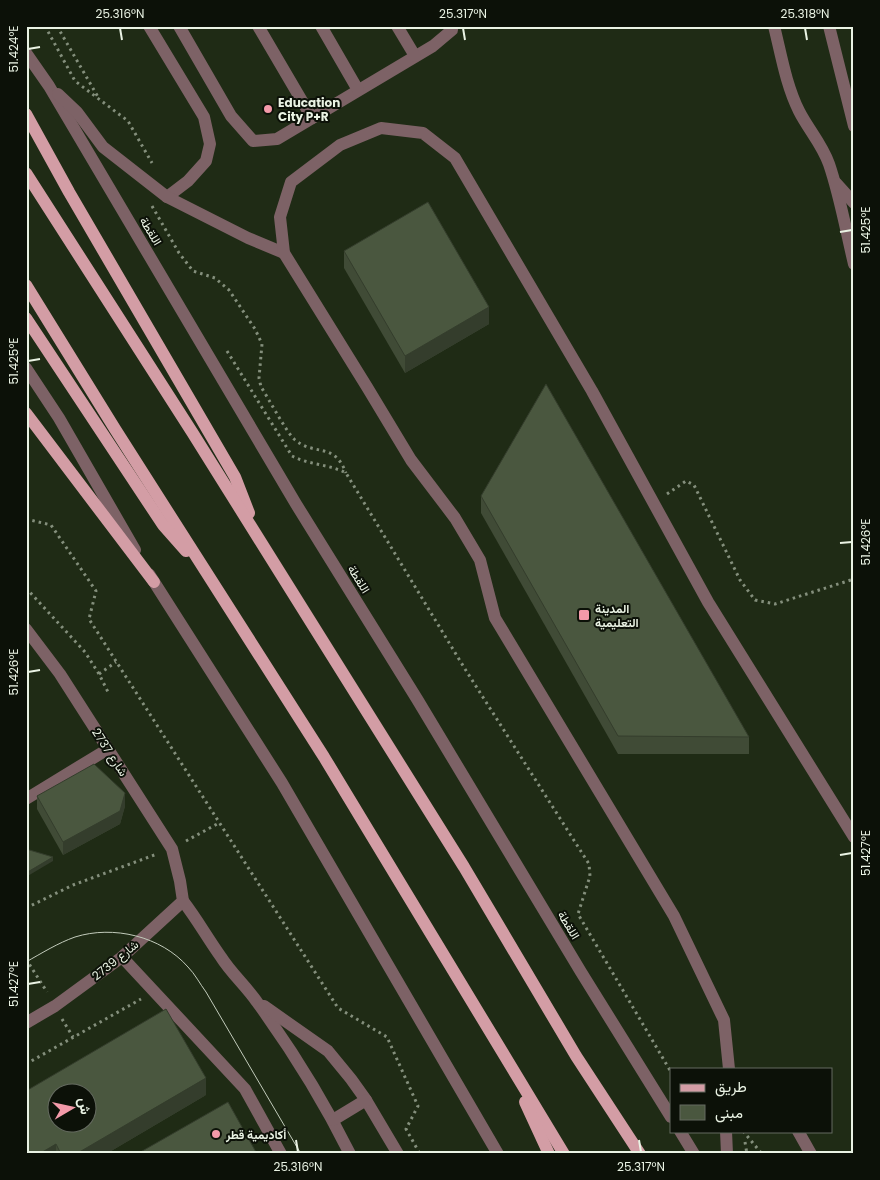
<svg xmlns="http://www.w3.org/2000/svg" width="880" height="1180" viewBox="0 0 880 1180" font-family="Poppins,Vazirmatn,sans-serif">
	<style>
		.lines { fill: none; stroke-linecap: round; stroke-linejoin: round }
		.path { stroke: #848f7c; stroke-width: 3; stroke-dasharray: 2.5 4; stroke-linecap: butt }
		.minor { stroke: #7d6266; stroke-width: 12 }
		.major { stroke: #d39da5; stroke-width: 12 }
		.tram { stroke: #c2cbbb; stroke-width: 1 }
		.wall { fill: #404b36 }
		.shaded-wall { fill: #343d2c }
		.building { fill: #4a573f; stroke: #343d2c; fill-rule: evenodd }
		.ticks { fill: none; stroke: #eaf3e4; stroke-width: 2 }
		.poi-dot { fill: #f39aa9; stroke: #0c1108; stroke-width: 2 }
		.labels { text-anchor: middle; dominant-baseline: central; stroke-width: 4; stroke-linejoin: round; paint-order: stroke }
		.poi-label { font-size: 12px; font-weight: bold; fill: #eaf3e4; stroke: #0c1108; text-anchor: start }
		.street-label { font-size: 12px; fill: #eaf3e4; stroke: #0c1108 }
		.neatline { fill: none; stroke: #eaf3e4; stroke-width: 2 }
		.ticks-label { font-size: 12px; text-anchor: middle; fill: #eaf3e4 }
	</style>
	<rect width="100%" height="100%" fill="#1f2b15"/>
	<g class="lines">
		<g class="path">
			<polyline points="45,26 75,81 128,121 152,163"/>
			<polyline points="57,26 98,97"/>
			<path d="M152 206 179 253 193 271 215 278 229 290 255 329 262 344 259 378 261 387C269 399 285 430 294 439 314 457 334 441 346 473"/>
			<path d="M227 351 292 456C309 465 329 464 346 473L465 669 589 864 590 876 578 914 671 1072"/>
			<polyline points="667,494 686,481 694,485 740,580 755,600 775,604 854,579"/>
			<polyline points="26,519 51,525 96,591 89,619 338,1008 387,1037 418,1106 406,1129 420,1154"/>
			<polyline points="26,588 85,652 99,674 109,694"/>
			<polyline points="99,674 116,662"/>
			<polyline points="186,841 219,823"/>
			<polyline points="26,908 73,885 157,854"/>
			<polyline points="26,959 47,992"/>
			<polyline points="62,1019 73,1037"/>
			<polyline points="26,1064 141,999"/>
			<polyline points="743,1131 762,1154"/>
			<polyline points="745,1142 747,1154"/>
		</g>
		<g class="minor">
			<polyline points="149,26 204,117 210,144 206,161 188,181 167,197"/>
			<polyline points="179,26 231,116 253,141 277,139 433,46 452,30 452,26"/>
			<polyline points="258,26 312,118"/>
			<polyline points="321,26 358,90"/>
			<polyline points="397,26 415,56"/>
			<path d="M774 26C781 54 786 85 799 111 808 129 822 144 829 164 840 196 846 231 854 264"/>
			<polyline points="829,26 854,126"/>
			<polyline points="26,53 49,86 296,504 417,699 581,972 671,1117"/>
			<polyline points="58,94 77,112 103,147 167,197 248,238 284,253"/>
			<polyline points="836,183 854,203"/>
			<polyline points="26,368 59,418 135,550"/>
			<polyline points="149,574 282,783 498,1154"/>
			<polyline points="26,629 60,674 172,849 180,881 183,901 122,957 55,1006 26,1023"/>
			<polyline points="26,799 108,749"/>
			<path d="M183 901C197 919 208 939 221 957 231 973 246 986 257 1002 292 1050 323 1100 350 1154"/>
			<polyline points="122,957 245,1089 281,1154"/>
			<polyline points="264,1006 328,1051 351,1079 366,1100 398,1154"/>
			<polyline points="729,1069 724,1020 674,916 495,618 480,560 455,518 411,460 367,387 284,253 280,217 291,182 340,145 381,128 423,133 455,158 592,391 708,602 854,837"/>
			<polyline points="333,1120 366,1100"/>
			<polyline points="680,1131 694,1154"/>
			<polyline points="726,1131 727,1154"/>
			<polyline points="798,1131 811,1154"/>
		</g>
		<g class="major">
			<polyline points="26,114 69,192 235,477 249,513"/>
			<polyline points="26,173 192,432 464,867 576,1056 640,1154"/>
			<polyline points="26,285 115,429 324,757 564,1154"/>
			<polyline points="26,318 163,525 186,551"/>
			<polyline points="26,413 154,582"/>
			<polyline points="525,1102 549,1154"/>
		</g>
		<path class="tram" d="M26 962C42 953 58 943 75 937 113 925 161 936 188 967 195 974 200 984 206 992L301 1154"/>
	</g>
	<g class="wall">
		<polygon points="344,251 489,324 405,373 344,268"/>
		<polygon points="481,496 749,737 749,754 618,754 481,513"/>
		<polygon points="37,796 125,806 120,824 63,855 37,809"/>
		<polygon points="206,1095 106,1154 26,1154"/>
	</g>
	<g class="shaded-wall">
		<polygon points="489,307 489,324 405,373 405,356"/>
		<polygon points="125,793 125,806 120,824 63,855 63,842"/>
		<polygon points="53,857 53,861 26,877 26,873"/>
		<polygon points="206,1078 206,1095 106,1154 76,1154"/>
		<polygon points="56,1144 56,1154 39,1154"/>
	</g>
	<g class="building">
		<polygon points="428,202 489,307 405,356 344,251"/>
		<polygon points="546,384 749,737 618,736 481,496"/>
		<polygon points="94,764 125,793 120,811 63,842 37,796"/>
		<polygon points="26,849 53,857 26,873"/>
		<path d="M166 1009 206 1078 76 1154H61L56 1144 39 1154H26V1091ZM58 1092H88V1122H58Z"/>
		<polygon points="228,1102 257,1154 137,1154"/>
	</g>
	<path class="ticks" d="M120 28 122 40M463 28 465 40M805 28 807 40M28 49 40 47M840 232 852 230M28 361 40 359M840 543 852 542M28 672 40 670M840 855 852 853M28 984 40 982M296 1140 298 1152M639 1140 641 1152"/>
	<g class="poi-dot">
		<circle cx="268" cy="109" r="5"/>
		<rect x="578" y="609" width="12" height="12" rx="2.5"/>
		<circle cx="216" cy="1134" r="5"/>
	</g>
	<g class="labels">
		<g class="poi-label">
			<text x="278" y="102">Education<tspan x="278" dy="14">City P+R</tspan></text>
			<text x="595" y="608">المدينة<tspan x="595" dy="14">التعليمية</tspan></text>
			<text x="226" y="1134">أكاديمية قطر</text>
		</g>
		<g class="street-label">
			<text transform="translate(151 231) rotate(59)">اللقطة</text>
			<text transform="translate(359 579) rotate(58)">اللقطة</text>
			<text transform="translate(110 752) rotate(57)">شارع 2737</text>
			<text transform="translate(569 925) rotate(59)">اللقطة</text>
			<text transform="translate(115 960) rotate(-39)">شارع 2739</text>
		</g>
	</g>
	<rect width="880" height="1180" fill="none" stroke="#0c1108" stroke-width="55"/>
	<rect x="670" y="1068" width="162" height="65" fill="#0c1108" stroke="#656b60"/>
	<rect x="680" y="1084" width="25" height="8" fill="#d39da5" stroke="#656b60"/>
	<text x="715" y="1092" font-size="15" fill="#eaf3e4">طريق</text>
	<rect x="680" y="1105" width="25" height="15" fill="#4a573f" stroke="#656b60"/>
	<text x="715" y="1118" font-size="15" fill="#eaf3e4">مبنى</text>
	<g transform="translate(72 1108) rotate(81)"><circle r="24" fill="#0c1108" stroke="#656b60"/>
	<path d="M0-4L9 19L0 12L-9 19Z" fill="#f39aa9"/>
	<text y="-8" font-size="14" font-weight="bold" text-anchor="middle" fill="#eaf3e4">ش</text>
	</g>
	<rect x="28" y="28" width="824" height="1124" class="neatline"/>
	<g class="ticks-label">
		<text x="120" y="18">25.316°N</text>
		<text x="463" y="18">25.317°N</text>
		<text x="805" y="18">25.318°N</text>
		<text transform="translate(14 49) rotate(-90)" y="4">51.424°E</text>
		<text transform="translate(866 230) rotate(-90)" y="4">51.425°E</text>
		<text transform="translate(14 361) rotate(-90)" y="4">51.425°E</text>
		<text transform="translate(866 542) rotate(-90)" y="4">51.426°E</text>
		<text transform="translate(14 672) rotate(-90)" y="4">51.426°E</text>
		<text transform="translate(866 853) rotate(-90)" y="4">51.427°E</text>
		<text transform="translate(14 984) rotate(-90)" y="4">51.427°E</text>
		<text x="298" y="1171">25.316°N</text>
		<text x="641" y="1171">25.317°N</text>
	</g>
</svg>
